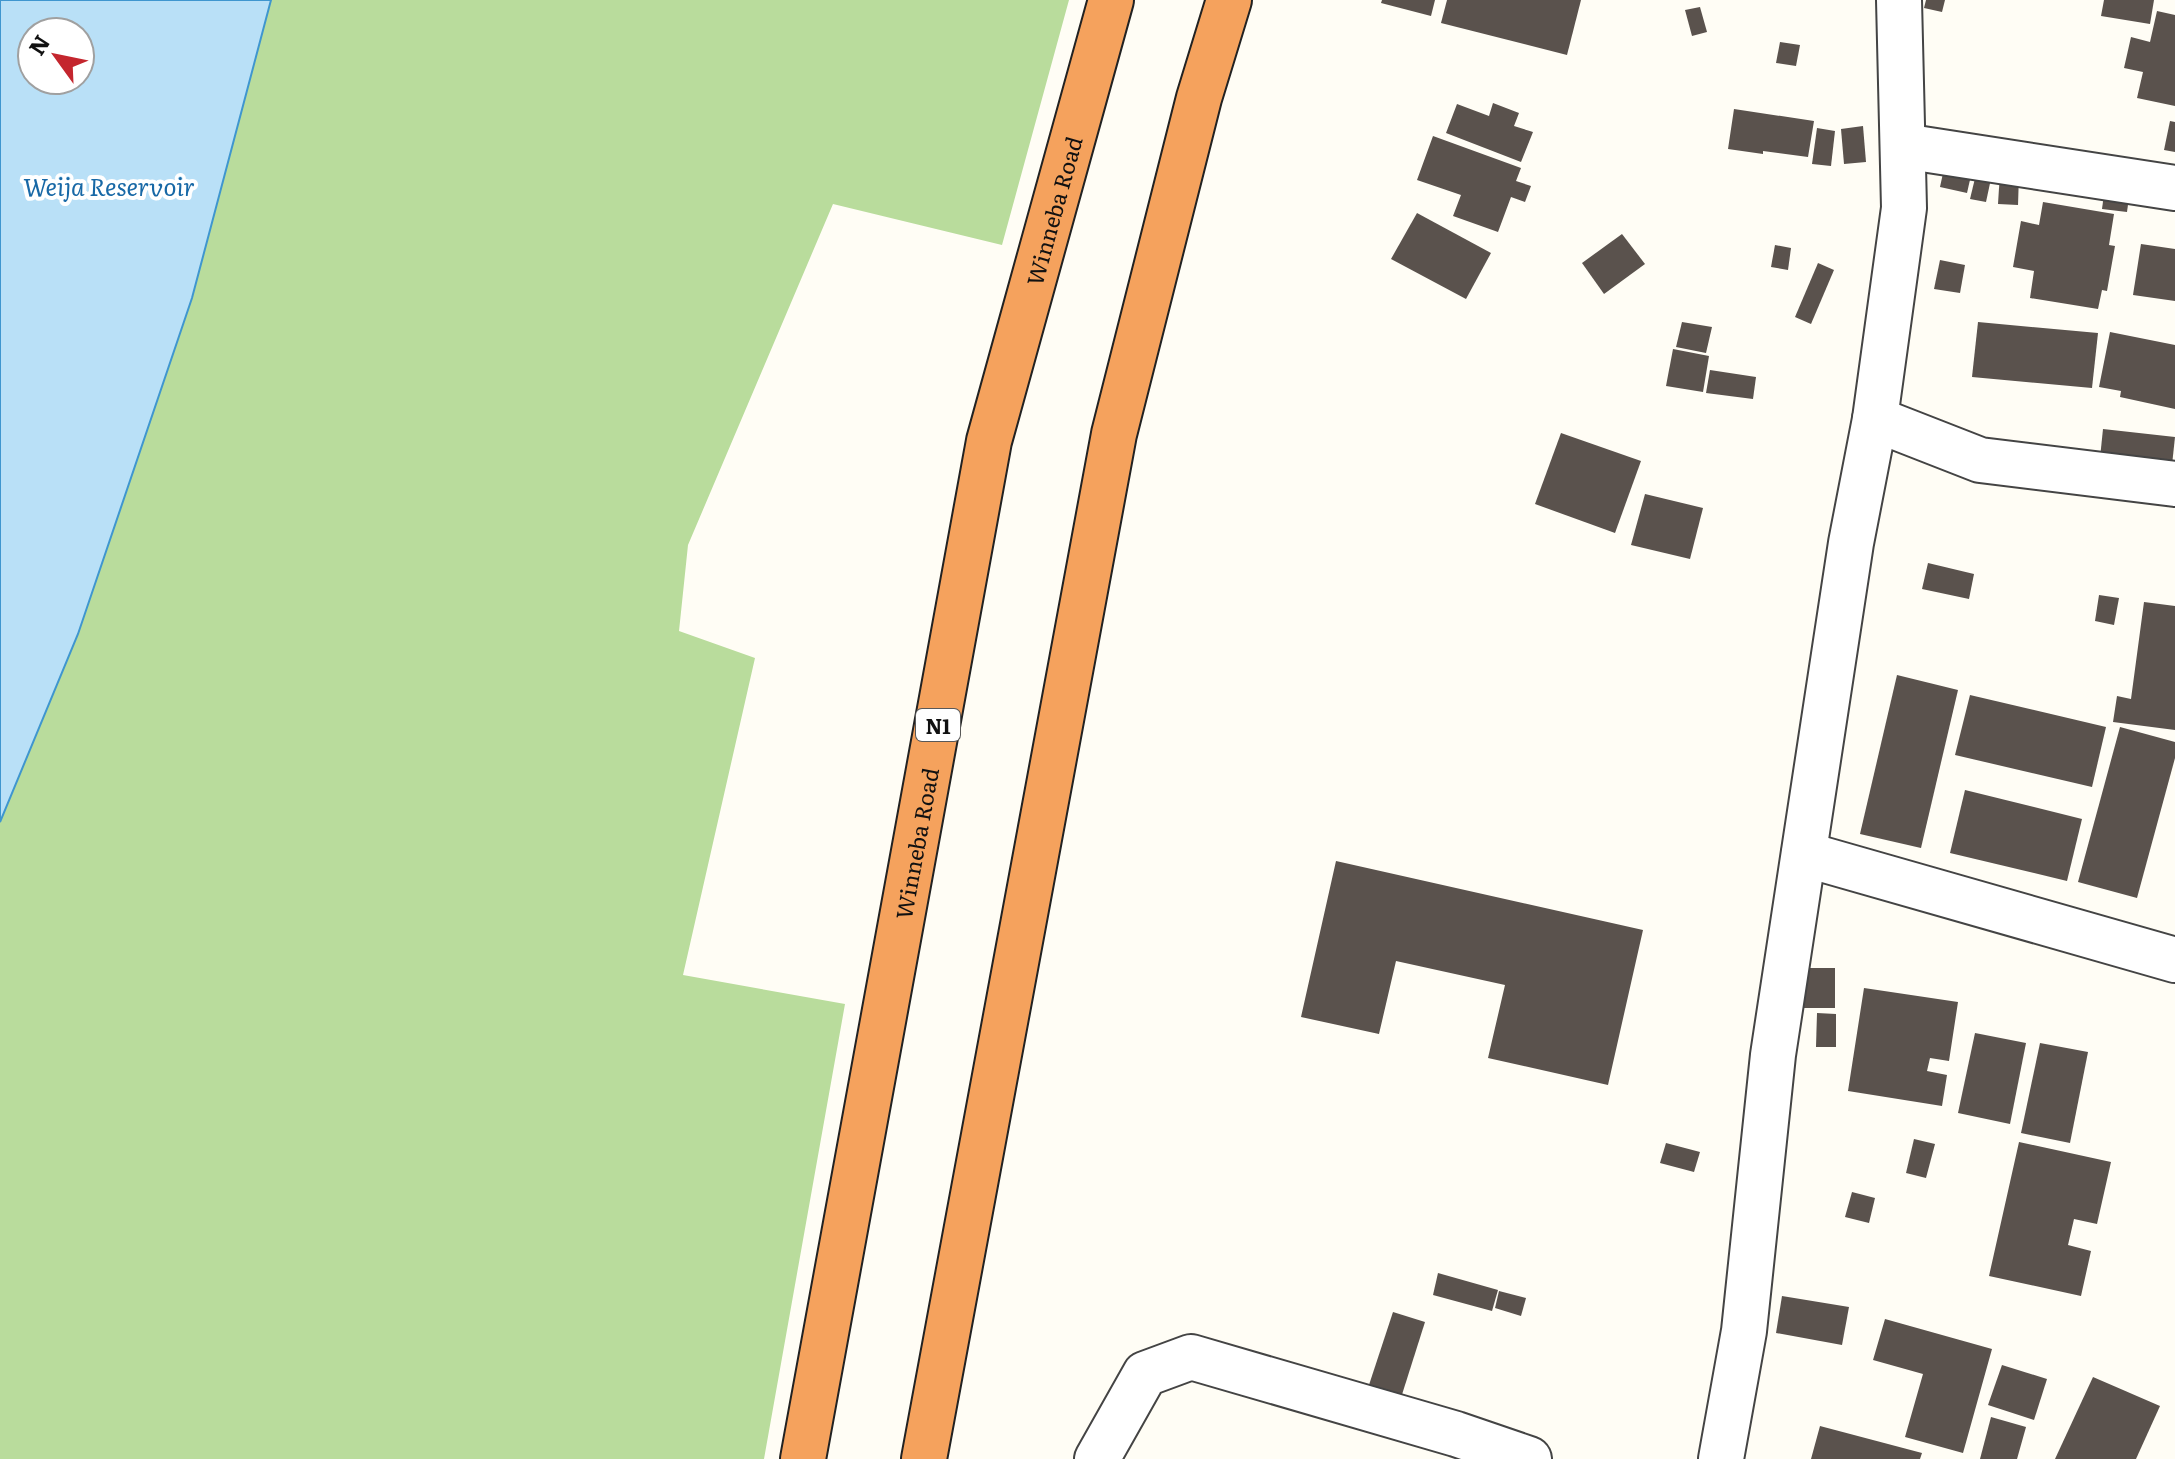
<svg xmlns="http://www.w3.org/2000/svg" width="2175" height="1459" viewBox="0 0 2175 1459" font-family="Literata,serif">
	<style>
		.forest { fill: #b9dc9c }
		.water { fill: #b9e0f7; stroke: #3f96cf; stroke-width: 2; fill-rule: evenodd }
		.building { fill: #5a524d }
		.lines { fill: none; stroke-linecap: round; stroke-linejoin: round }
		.minor-casing { stroke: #444; stroke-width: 48 }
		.highway-casing { stroke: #222; stroke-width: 48 }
		.minor { stroke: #fff; stroke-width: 44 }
		.highway { stroke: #f5a25d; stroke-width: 44 }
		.labels { text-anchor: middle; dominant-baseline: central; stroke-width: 8; stroke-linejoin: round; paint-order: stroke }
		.shield { fill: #fff; stroke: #585858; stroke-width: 2 }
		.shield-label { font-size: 20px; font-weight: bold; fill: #111 }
		.street-label { font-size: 22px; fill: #111; stroke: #fff }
		.water-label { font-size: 24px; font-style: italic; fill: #1768a6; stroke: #fff }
	</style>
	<rect width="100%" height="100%" fill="#fffdf5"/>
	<polygon class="forest" points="271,0 1069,0 1002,245 833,204 688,545 679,631 755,658 683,975 845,1004 764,1459 0,1459 0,822 78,634 192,298"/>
	<path class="water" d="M0 0H271L192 298 78 634 0 822ZM32 32H80V80H32Z"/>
	<g class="building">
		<polygon points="1382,0 1435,0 1431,16 1381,3"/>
		<polygon points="1447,0 1581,0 1567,55 1441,23"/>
		<polygon points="1926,0 1945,0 1942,12 1924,8"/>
		<polygon points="2104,0 2154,0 2150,24 2101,16"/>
		<polygon points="1700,7 1707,32 1692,36 1685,10"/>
		<polygon points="2157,11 2175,15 2175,106 2137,98 2143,72 2124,68 2131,37 2150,42"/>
		<polygon points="1780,42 1800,45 1796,66 1776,63"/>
		<polygon points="1493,103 1519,113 1514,126 1533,132 1521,162 1446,133 1457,104 1489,116"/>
		<polygon points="1734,109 1814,121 1808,157 1763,151 1763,154 1728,149"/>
		<polygon points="2170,121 2175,122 2175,152 2164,150"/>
		<polygon points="1863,126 1866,162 1844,164 1841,129"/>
		<polygon points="1817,128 1835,131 1831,166 1812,164"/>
		<polygon points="1433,136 1521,168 1516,181 1531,186 1525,202 1511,197 1498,232 1453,216 1461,195 1417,180"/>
		<polygon points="1945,164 1972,171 1967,193 1940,187"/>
		<polygon points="1977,170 1992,174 1986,202 1970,199"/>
		<polygon points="2000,173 2019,174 2018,205 1998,204"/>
		<polygon points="2104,194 2129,197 2127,212 2102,209"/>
		<polygon points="2043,202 2114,214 2109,245 2115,246 2107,291 2102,290 2098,309 2030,298 2034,271 2013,267 2021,221 2039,225"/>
		<polygon points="1417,213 1491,253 1466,299 1391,259"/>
		<polygon points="1622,234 1645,264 1604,294 1582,263"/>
		<polygon points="2141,244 2175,249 2175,301 2133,295"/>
		<polygon points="1775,245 1791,248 1788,270 1771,267"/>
		<polygon points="1940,260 1965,265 1960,293 1934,289"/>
		<polygon points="1818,263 1834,270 1811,324 1795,317"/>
		<polygon points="1682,322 1712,327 1706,353 1676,347"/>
		<polygon points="1978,322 2098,333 2092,388 1972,377"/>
		<polygon points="2110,332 2175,345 2175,409 2120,397 2121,391 2099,387"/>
		<polygon points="1673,349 1709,356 1703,392 1666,386"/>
		<polygon points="1710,370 1756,377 1753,399 1706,393"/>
		<polygon points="2103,429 2175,437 2172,465 2100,458"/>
		<polygon points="1561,433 1641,461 1615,533 1535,504"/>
		<polygon points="1645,494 1703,508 1690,559 1631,545"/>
		<polygon points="1928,563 1974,574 1969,599 1922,589"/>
		<polygon points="2099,595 2119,598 2114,625 2095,621"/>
		<polygon points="2144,602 2175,606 2175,730 2113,722 2117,696 2131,699"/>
		<polygon points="1897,675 1958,690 1921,848 1860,834"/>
		<polygon points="1970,695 2106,727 2092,787 1955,755"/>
		<polygon points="2120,727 2175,742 2175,758 2137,898 2078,882"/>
		<polygon points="1965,790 2082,819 2067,881 1950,853"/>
		<polygon points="1336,861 1643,930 1608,1085 1488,1058 1505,985 1396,961 1379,1034 1301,1017"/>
		<polygon points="1804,968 1835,968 1835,1008 1803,1008"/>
		<polygon points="1864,988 1958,1002 1949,1061 1930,1058 1927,1071 1947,1075 1942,1106 1848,1091"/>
		<polygon points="1817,1013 1836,1014 1836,1047 1816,1047"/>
		<polygon points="1975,1033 2026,1043 2010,1124 1958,1113"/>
		<polygon points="2040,1043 2088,1052 2070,1143 2021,1133"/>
		<polygon points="1914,1139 1935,1144 1926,1178 1906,1173"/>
		<polygon points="2019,1142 2111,1162 2097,1224 2074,1219 2068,1245 2091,1251 2081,1296 1989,1276"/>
		<polygon points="1666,1143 1700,1152 1694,1172 1660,1163"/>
		<polygon points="1852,1192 1875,1198 1869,1223 1845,1217"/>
		<polygon points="1438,1273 1498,1290 1492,1311 1433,1295"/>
		<polygon points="1499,1291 1526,1298 1521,1316 1495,1308"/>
		<polygon points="1782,1296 1849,1307 1842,1345 1776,1333"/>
		<polygon points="1393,1312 1425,1322 1399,1404 1366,1394"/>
		<polygon points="1885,1319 1992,1349 1963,1453 1905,1437 1923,1374 1873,1360"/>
		<polygon points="2002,1365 2047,1379 2034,1420 1988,1405"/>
		<polygon points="2093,1377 2160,1406 2136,1459 2055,1459"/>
		<polygon points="1991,1417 2026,1427 2017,1459 1980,1459"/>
		<polygon points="1820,1426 1922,1453 1920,1459 1811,1459"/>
	</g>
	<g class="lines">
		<defs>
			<g id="minor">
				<polyline points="1903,146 2175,188"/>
				<polyline points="1875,419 1980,460 2175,484"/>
				<polyline points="1804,854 2175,960"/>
				<polyline points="1097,1459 1145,1374 1191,1357 1456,1434 1529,1459"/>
				<polyline points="1721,1459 1744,1331 1773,1055 1851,543 1875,419 1904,208 1899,0"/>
			</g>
			<g id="highway">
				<path id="s1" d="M803 1459 989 441 1111 0"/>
				<polyline points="924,1459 1114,434 1199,98 1229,0"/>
			</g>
		</defs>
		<use href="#minor" class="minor-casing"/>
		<use href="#highway" class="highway-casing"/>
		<use href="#minor" class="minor"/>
		<use href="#highway" class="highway"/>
	</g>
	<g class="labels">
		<rect class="shield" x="916" y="709" width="44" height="32" rx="6"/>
		<g class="shield-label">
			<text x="938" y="725">N1</text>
		</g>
		<g class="street-label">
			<text stroke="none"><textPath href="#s1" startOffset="1274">Winneba Road</textPath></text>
			<text stroke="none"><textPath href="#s1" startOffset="626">Winneba Road</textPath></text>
		</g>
		<g class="water-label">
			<text x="109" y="185">Weija Reservoir</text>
		</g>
	</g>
	<g transform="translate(56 56) rotate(303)"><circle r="38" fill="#ffffff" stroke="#a0a0a0" stroke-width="2"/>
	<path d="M0-6L14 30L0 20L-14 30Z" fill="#c4262e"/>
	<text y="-12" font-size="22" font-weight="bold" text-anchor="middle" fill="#111111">N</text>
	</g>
</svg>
